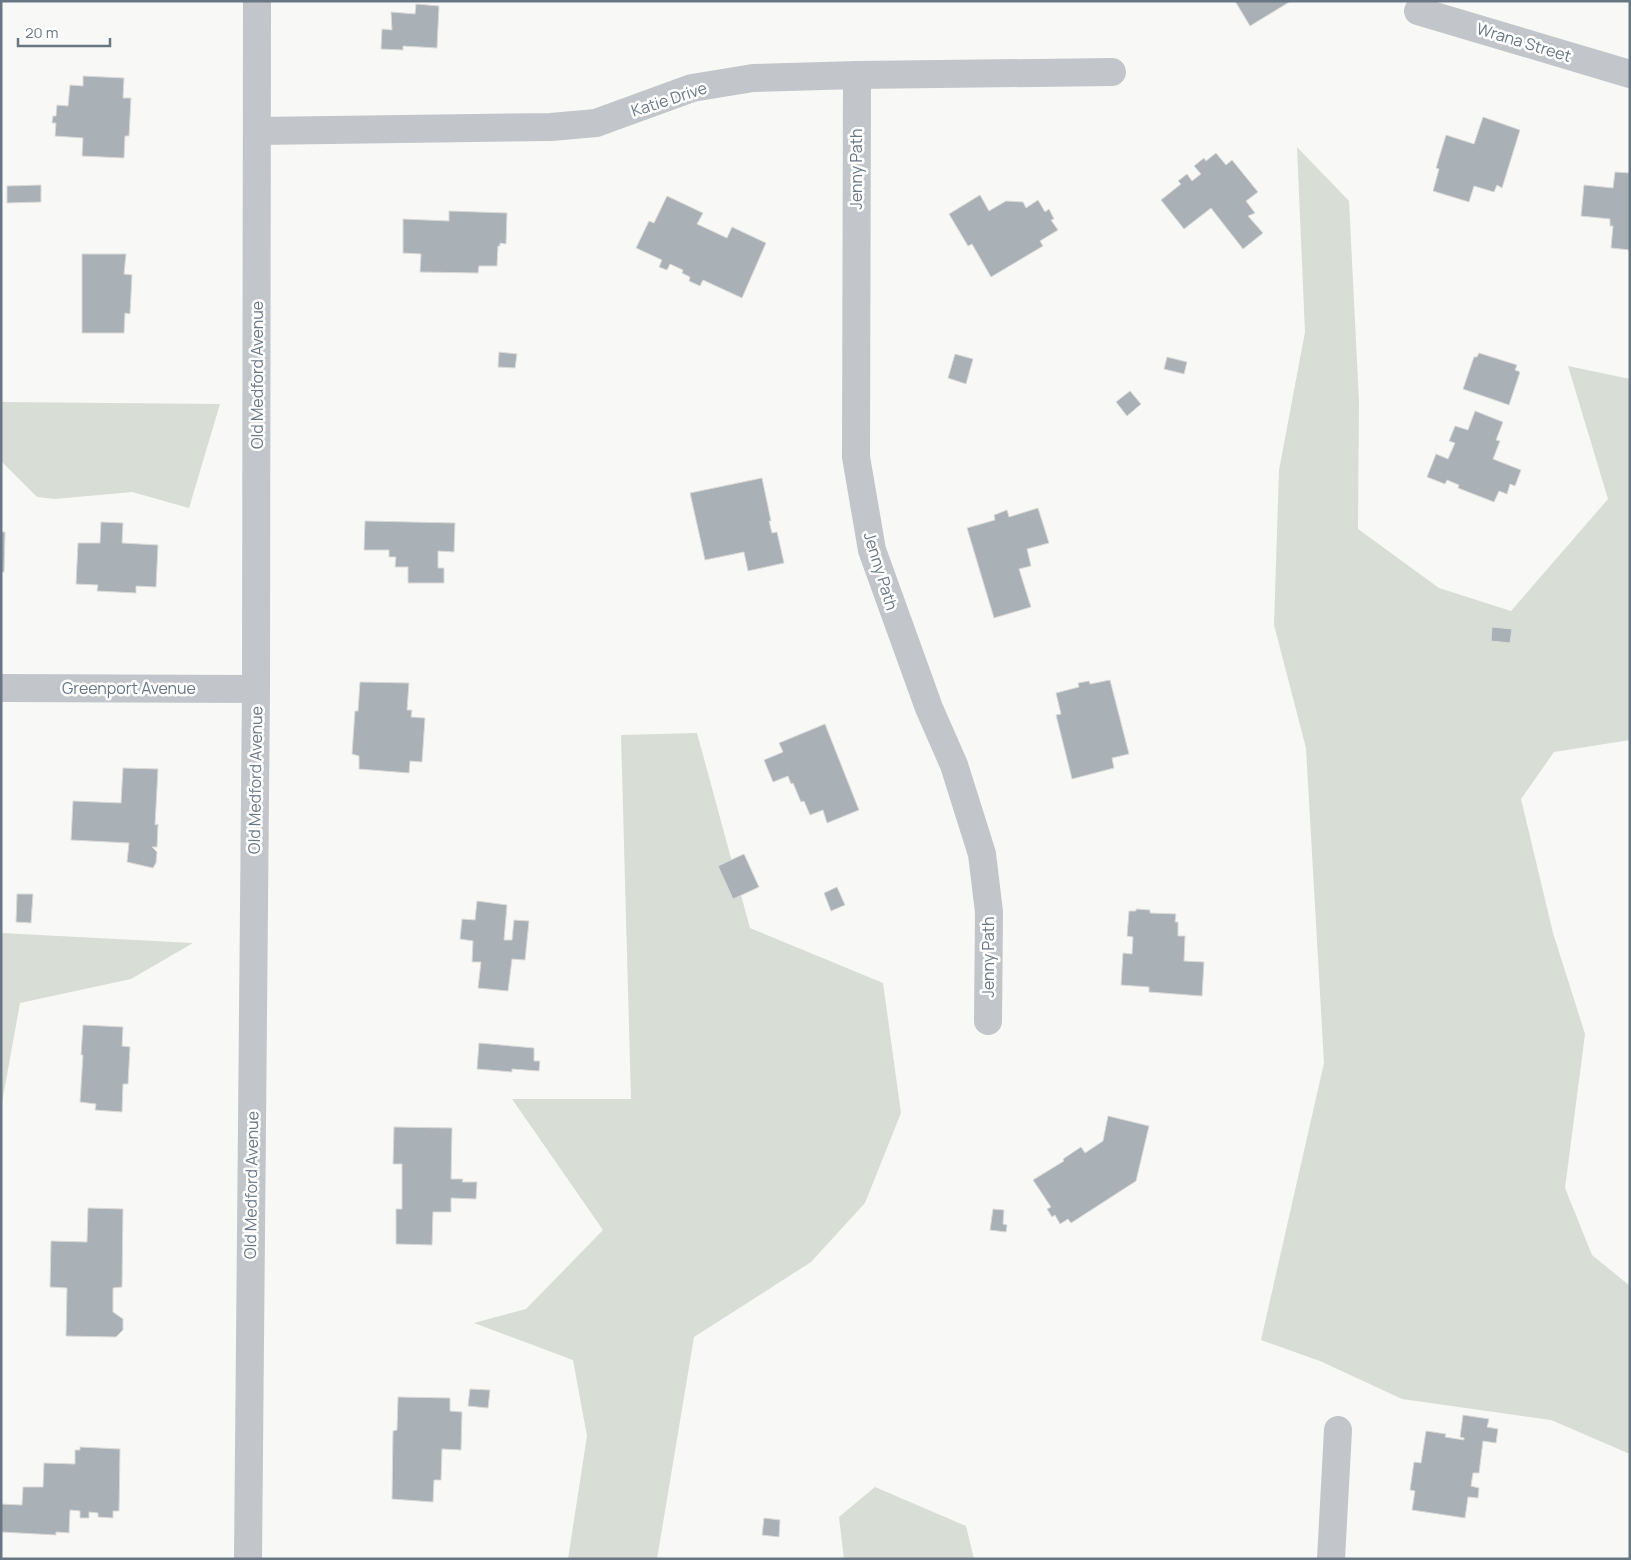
<svg xmlns="http://www.w3.org/2000/svg" width="1631" height="1560" viewBox="0 0 1631 1560" font-family="Manrope,sans-serif">
	<style>
		.green { fill: #d8ddd5 }
		.building { fill: #a9b0b6; stroke: #dadad8 }
		.lines { fill: none; stroke-linecap: round; stroke-linejoin: round }
		.minor { stroke: #c2c5c9; stroke-width: 28 }
		.labels { text-anchor: middle; dominant-baseline: central; stroke-width: 5; stroke-linejoin: round; paint-order: stroke }
		.street-label { font-size: 16px; fill: #697785; stroke: #fff }
	</style>
	<rect width="100%" height="100%" fill="#f8f8f6"/>
	<g class="green">
		<polygon points="1297,147 1349,201 1359,402 1358,529 1439,588 1511,611 1608,499 1568,366 1630,379 1630,740 1554,752 1521,799 1553,933 1585,1034 1565,1188 1592,1255 1630,1286 1630,1454 1551,1420 1402,1399 1320,1361 1261,1340 1324,1063 1306,748 1274,625 1279,470 1305,332"/>
		<polygon points="1,402 220,404 189,508 132,492 55,499 37,497 1,461"/>
		<polygon points="697,733 750,928 883,983 901,1113 865,1203 811,1262 694,1337 657,1559 568,1559 587,1436 573,1360 474,1323 526,1309 603,1230 512,1099 631,1099 621,735"/>
		<polygon points="1,933 193,943 131,979 20,1003 1,1108"/>
		<polygon points="875,1487 966,1526 974,1559 844,1559 839,1517"/>
	</g>
	<g class="building">
		<polygon points="1235,1 1291,1 1250,26"/>
		<polygon points="416,4 439,6 437,48 403,46 403,50 381,49 382,29 392,30 391,12 415,14"/>
		<polygon points="83,76 124,78 123,98 131,98 129,136 125,136 124,158 82,156 83,138 55,136 56,123 52,123 53,116 56,116 57,105 68,106 70,85 83,86"/>
		<polygon points="1483,117 1520,130 1502,188 1497,185 1494,192 1474,186 1469,202 1433,191 1439,169 1436,168 1446,135 1474,144"/>
		<polygon points="1216,153 1226,165 1232,160 1258,192 1246,201 1255,213 1248,216 1263,233 1243,249 1211,208 1184,229 1161,200 1181,184 1178,181 1187,174 1192,181 1201,174 1194,166 1204,158 1206,161"/>
		<polygon points="1615,172 1630,173 1630,250 1611,248 1613,226 1610,226 1610,219 1581,216 1584,185 1613,188"/>
		<polygon points="41,185 41,202 7,203 7,186"/>
		<polygon points="980,195 989,211 1006,201 1023,202 1026,208 1038,200 1045,212 1049,209 1054,219 1051,220 1058,230 1040,241 1043,246 991,277 972,244 968,246 949,214"/>
		<polygon points="667,196 703,213 697,224 727,238 732,227 766,243 742,298 703,280 700,286 689,281 690,277 682,273 683,270 670,264 667,270 659,267 662,260 636,248 649,221 654,223"/>
		<polygon points="449,211 507,213 506,244 500,243 500,246 498,246 497,266 479,266 478,273 420,272 421,254 403,253 403,219 449,221"/>
		<polygon points="82,254 126,254 124,274 132,275 130,314 125,313 124,333 82,333"/>
		<polygon points="499,352 517,354 515,368 498,367"/>
		<polygon points="1479,353 1517,365 1515,370 1520,372 1509,405 1463,389 1474,357 1477,357"/>
		<polygon points="955,354 973,359 966,384 948,378"/>
		<polygon points="1167,357 1187,362 1184,374 1164,369"/>
		<polygon points="1130,391 1141,404 1127,416 1116,402"/>
		<polygon points="1475,411 1503,422 1496,440 1500,441 1493,459 1521,470 1515,486 1510,484 1507,494 1499,491 1494,502 1458,488 1459,485 1447,480 1445,484 1427,477 1436,454 1448,459 1455,443 1449,441 1455,426 1468,430"/>
		<polygon points="762,478 771,521 769,521 772,533 777,532 784,563 748,571 744,552 705,560 690,493"/>
		<polygon points="1038,508 1049,543 1027,549 1031,566 1019,569 1031,607 994,618 967,528 995,520 994,515 1007,510 1009,517"/>
		<polygon points="365,521 455,523 454,552 438,551 438,568 444,568 444,583 408,583 408,567 395,567 396,557 389,557 389,550 364,550"/>
		<polygon points="101,522 123,523 122,543 158,545 156,587 136,586 136,593 97,591 98,585 76,584 78,543 100,543"/>
		<polygon points="1,532 5,532 4,572 1,572"/>
		<polygon points="1492,627 1512,629 1510,643 1491,641"/>
		<polygon points="1110,680 1129,754 1112,758 1114,768 1072,779 1056,715 1061,714 1056,693 1079,687 1078,683 1089,681 1090,684"/>
		<polygon points="360,682 409,683 407,710 412,710 411,717 425,718 422,762 410,761 409,773 359,769 359,756 352,754 355,711 358,711"/>
		<polygon points="825,724 859,810 827,823 823,810 810,815 804,801 801,802 793,783 791,784 788,776 773,782 764,760 783,752 779,743"/>
		<polygon points="123,768 158,769 155,825 158,824 157,847 152,847 157,852 156,863 153,868 127,862 129,843 71,840 73,801 121,803"/>
		<polygon points="744,854 759,887 733,899 718,866"/>
		<polygon points="837,887 845,905 831,911 824,893"/>
		<polygon points="17,894 33,894 31,923 16,922"/>
		<polygon points="477,901 507,905 504,940 512,940 514,920 529,921 525,960 512,959 508,991 478,988 481,962 472,962 473,941 460,939 462,919 475,920"/>
		<polygon points="1136,909 1150,910 1150,913 1176,914 1175,922 1178,922 1178,936 1185,936 1184,961 1204,962 1202,996 1149,992 1149,987 1121,985 1123,953 1132,954 1133,937 1127,936 1129,911 1136,911"/>
		<polygon points="83,1025 123,1027 122,1046 130,1047 128,1084 123,1084 122,1112 95,1110 96,1104 80,1102 83,1055 81,1055"/>
		<polygon points="479,1043 534,1048 534,1061 540,1061 539,1071 512,1069 512,1072 477,1069"/>
		<polygon points="1108,1116 1149,1126 1136,1181 1071,1223 1068,1219 1060,1224 1055,1215 1052,1217 1047,1209 1051,1207 1033,1180 1064,1161 1063,1159 1081,1147 1085,1153 1103,1141"/>
		<polygon points="394,1127 452,1128 451,1179 463,1179 462,1182 477,1182 476,1199 451,1198 451,1212 433,1212 432,1245 396,1244 396,1209 402,1209 402,1164 393,1164"/>
		<polygon points="88,1208 123,1209 122,1287 113,1288 113,1312 123,1319 123,1330 116,1337 66,1336 67,1288 50,1287 51,1241 87,1242"/>
		<polygon points="993,1209 1004,1210 1003,1224 1007,1225 1006,1232 990,1230"/>
		<polygon points="470,1389 490,1390 488,1408 468,1406"/>
		<polygon points="398,1397 450,1398 450,1411 462,1412 461,1450 442,1449 441,1480 434,1480 433,1502 392,1499 393,1431 397,1430"/>
		<polygon points="1463,1415 1489,1419 1487,1427 1498,1429 1496,1443 1483,1441 1479,1473 1473,1473 1471,1486 1479,1488 1478,1498 1468,1497 1465,1518 1412,1510 1415,1491 1410,1490 1414,1462 1421,1463 1426,1431 1446,1434 1445,1437 1464,1440 1464,1438 1460,1437"/>
		<polygon points="80,1447 120,1449 119,1511 113,1511 113,1518 98,1517 98,1513 89,1512 89,1518 80,1518 80,1511 70,1510 69,1533 56,1532 56,1535 1,1532 1,1504 22,1505 23,1487 43,1487 44,1463 75,1464 75,1450 80,1450"/>
		<polygon points="764,1518 780,1520 779,1537 762,1535"/>
	</g>
	<g class="lines">
		<g class="minor">
			<polyline points="1418,11 1630,74"/>
			<polyline points="857,75 856,457 872,550 929,708 954,765 982,854 989,912 988,1021"/>
			<polyline points="257,131 551,127 596,123 692,88 753,78 857,75 1112,72"/>
			<polyline points="1,688 256,689"/>
			<polyline points="248,1559 256,689 257,1"/>
			<polyline points="1331,1559 1338,1430"/>
		</g>
	</g>
	<g class="labels">
		<g class="street-label">
			<text transform="translate(1524 42) rotate(17)">Wrana Street</text>
			<text transform="translate(669 99) rotate(-18)">Katie Drive</text>
			<text transform="translate(856 169) rotate(-90)">Jenny Path</text>
			<text transform="translate(257 375) rotate(-90)">Old Medford Avenue</text>
			<text transform="translate(881 571) rotate(73)">Jenny Path</text>
			<text x="129" y="688">Greenport Avenue</text>
			<text transform="translate(255 780) rotate(-89)">Old Medford Avenue</text>
			<text transform="translate(988 957) rotate(-90)">Jenny Path</text>
			<text transform="translate(251 1185) rotate(-89)">Old Medford Avenue</text>
		</g>
	</g>
	<rect width="1631" height="1560" fill="none" stroke="#697785" stroke-width="5"/>
	<path d="M18 38v8h92v-8" fill="none" stroke="#697785" stroke-width="2.5"/>
	<text x="25" y="38" font-size="15" fill="#697785" stroke="#ffffff" stroke-width="4" paint-order="stroke">20 m</text>
</svg>
